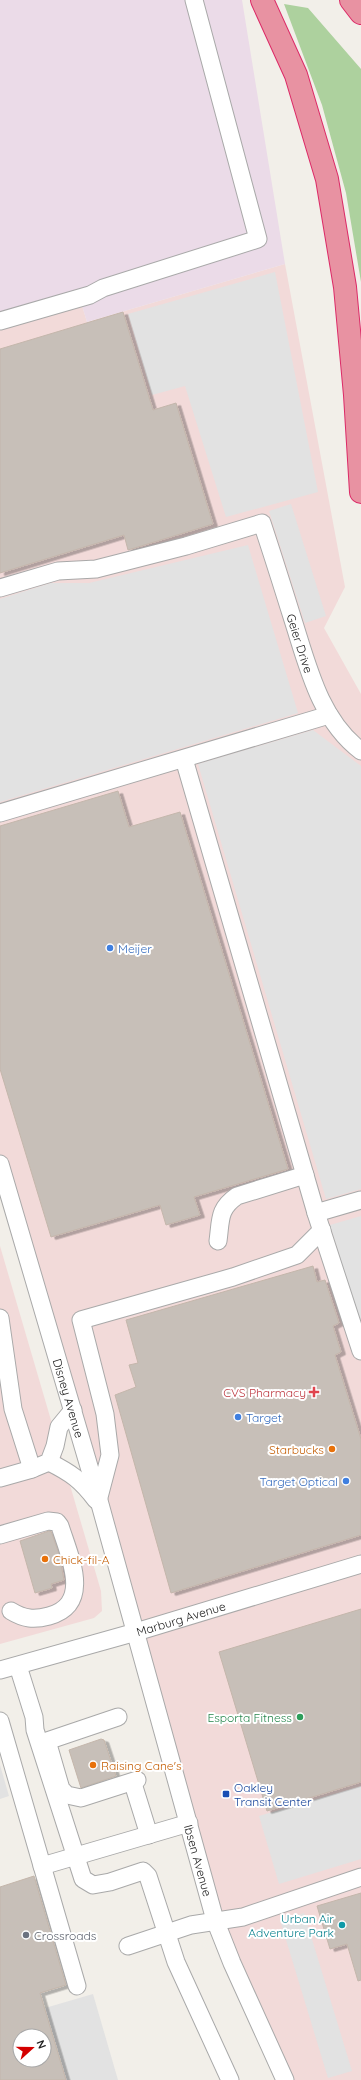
<svg xmlns="http://www.w3.org/2000/svg" width="361" height="2080" viewBox="0 0 361 2080" font-family="Quicksand,sans-serif">
	<style>
		.commercial { fill: #f2dad9 }
		.industrial { fill: #ebdbe8 }
		.forest { fill: #add19e }
		.parking { fill: #e2e2e2 }
		.building { fill: #c7bfb8; stroke: #c4b6ab; fill-rule: evenodd; filter: url(#shadow) }
		.lines { fill: none; stroke-linecap: round; stroke-linejoin: round }
		.minor-casing { stroke: #a9a9a9; stroke-width: 19 }
		.highway-casing { stroke: #dc2a67; stroke-width: 24 }
		.minor { stroke: #fff; stroke-width: 17 }
		.highway { stroke: #e892a2; stroke-width: 22 }
		.shop-dot { fill: #3f7fe0; stroke: #fff; stroke-width: 1.5 }
		.health-dot { fill: #e0444e; stroke: #fff; stroke-width: 1.5 }
		.food-dot { fill: #e8710a; stroke: #fff; stroke-width: 1.5 }
		.leisure-dot { fill: #2e9e5b; stroke: #fff; stroke-width: 1.5 }
		.transit-dot { fill: #1a4fb4; stroke: #fff; stroke-width: 1.5 }
		.culture-dot { fill: #0f9aa8; stroke: #fff; stroke-width: 1.5 }
		.worship-dot { fill: #6b7280; stroke: #fff; stroke-width: 1.5 }
		.labels { text-anchor: middle; dominant-baseline: central; stroke-width: 4; stroke-linejoin: round; paint-order: stroke }
		.street-label { font-size: 12px; fill: #222; stroke: #fff }
		.shop-label { font-size: 12px; fill: #366cbe; stroke: #fff; text-anchor: start }
		.health-label { font-size: 12px; fill: #be3a42; stroke: #fff; text-anchor: end }
		.food-label { font-size: 12px; fill: #c56008; stroke: #fff; text-anchor: start }
		.leisure-label { font-size: 12px; fill: #27864d; stroke: #fff; text-anchor: end }
		.transit-label { font-size: 12px; fill: #164399; stroke: #fff; text-anchor: start }
		.culture-label { font-size: 12px; fill: #0d838f; stroke: #fff; text-anchor: end }
		.worship-label { font-size: 12px; fill: #5b616d; stroke: #fff; text-anchor: start }
	</style>
	<defs>
		<filter id="shadow"><feDropShadow dx="4.5" dy="2.5" stdDeviation="0" flood-color="#0004"/></filter>
	</defs>
	<rect width="100%" height="100%" fill="#f2efe9"/>
	<g class="commercial">
		<polygon points="285,264 345,587 324,628 361,694 361,2080 285,2080 232,1963 0,1164 0,322 80,299 87,322"/>
		<polygon points="0,1246 101,1591 102,1611 94,1618 0,1644"/>
	</g>
	<polygon class="industrial" points="0,0 242,0 285,264 87,322 80,299 0,322"/>
	<polygon class="forest" points="284,4 308,8 361,69 361,282 346,193 322,105"/>
	<g class="parking">
		<polygon points="275,272 318,492 226,517 185,386 152,395 128,314"/>
		<polygon points="291,504 326,616 305,623 269,511"/>
		<polygon points="248,545 298,713 0,802 0,599 51,583 89,583"/>
		<polygon points="313,730 361,766 361,1189 326,1199 198,764"/>
		<polygon points="361,1216 361,1326 330,1225"/>
		<polygon points="0,1765 9,1796 0,1799"/>
		<polygon points="361,1786 361,1859 279,1884 259,1816"/>
		<polygon points="304,1913 352,2071 328,2078 280,1920"/>
		<polygon points="93,1994 118,2080 66,2080 45,2008"/>
	</g>
	<g class="building">
		<polygon points="123,312 153,410 176,403 213,524 128,550 124,535 0,573 0,349"/>
		<polygon points="118,791 129,827 180,812 288,1169 194,1197 200,1215 166,1225 160,1205 51,1237 0,1069 0,826"/>
		<polygon points="313,1266 317,1282 325,1280 339,1323 333,1326 341,1352 335,1355 361,1439 361,1535 171,1593 115,1395 136,1387 129,1365 138,1363 126,1320"/>
		<polygon points="49,1531 51,1531 59,1554 64,1580 51,1584 52,1588 35,1593 20,1541"/>
		<polygon points="361,1609 361,1782 267,1811 219,1652"/>
		<polygon points="101,1739 104,1740 116,1776 81,1788 69,1750"/>
		<path d="M34 1876 66 1985 40 1993 66 2080H0V1887ZM20 2036H44V2060H20Z"/>
		<polygon points="361,1893 361,1980 358,1981 347,1944 330,1949 317,1906"/>
	</g>
	<g class="lines">
		<defs>
			<g id="minor">
				<polyline points="0,321 90,295 103,288 258,239 194,0"/>
				<path id="s1" d="M0 588 58 571 96 569 186 546 262 523C273 556 283 588 293 620 308 667 320 720 361 751"/>
				<polyline points="184,759 316,1213 361,1351"/>
				<polyline points="0,813 329,715"/>
				<path id="s2" d="M0 1164 98 1497 215 1920 232 1963 285 2080"/>
				<polyline points="316,1213 361,1200"/>
				<path d="M218 1241C221 1220 218 1209 237 1196L305 1175"/>
				<polyline points="0,1318 13,1409 32,1469"/>
				<path d="M49 1462C71 1473 81 1480 96 1500"/>
				<polyline points="0,1478 32,1469 49,1462 55,1446 59,1427 73,1410"/>
				<polyline points="99,1497 110,1455 105,1414 81,1320 233,1277 297,1255 322,1230"/>
				<path d="M0 1535 48 1521 57 1522 60 1526C69 1555 93 1604 49 1616 34 1620 24 1619 11 1611"/>
				<polyline points="18,1666 34,1717 35,1730 83,1879 93,1885 110,1882 143,1871 148,1876 176,1962 230,2080"/>
				<path id="s3" d="M0 1670 136 1632 361 1564"/>
				<polyline points="118,1717 47,1741 61,1789 67,1795 81,1798 137,1780"/>
				<polyline points="0,1721 77,1986"/>
				<polyline points="135,1790 149,1835"/>
				<polyline points="42,1866 189,1823"/>
				<polyline points="128,1946 191,1925 243,1917 361,1877"/>
			</g>
			<g id="highway">
				<polyline points="262,0 296,75 327,179 345,287 355,395 361,492"/>
				<polyline points="351,0 361,13"/>
			</g>
		</defs>
		<use href="#minor" class="minor-casing"/>
		<use href="#highway" class="highway-casing"/>
		<use href="#minor" class="minor"/>
		<use href="#highway" class="highway"/>
	</g>
	<g class="shop-dot">
		<circle cx="110" cy="948" r="4"/>
		<circle cx="238" cy="1417" r="4"/>
		<circle cx="346" cy="1481" r="4"/>
	</g>
	<path class="health-dot" d="M312 1386h4v4h4v4h-4v4h-4v-4h-4v-4h4z"/>
	<g class="food-dot">
		<circle cx="332" cy="1449" r="4"/>
		<circle cx="45" cy="1559" r="4"/>
		<circle cx="93" cy="1765" r="4"/>
	</g>
	<circle class="leisure-dot" cx="300" cy="1717" r="4"/>
	<rect class="transit-dot" x="222" y="1790" width="8" height="8" rx="2"/>
	<circle class="culture-dot" cx="342" cy="1925" r="4"/>
	<circle class="worship-dot" cx="26" cy="1935" r="4"/>
	<g class="labels">
		<g class="street-label">
			<text stroke="none"><textPath href="#s1" startOffset="397">Geier Drive</textPath></text>
			<text stroke="none"><textPath href="#s2" startOffset="244">Disney Avenue</textPath></text>
			<text stroke="none"><textPath href="#s3" startOffset="188">Marburg Avenue</textPath></text>
			<text stroke="none"><textPath href="#s2" startOffset="724">Ibsen Avenue</textPath></text>
		</g>
		<g class="shop-label">
			<text x="118" y="948">Meijer</text>
			<text x="246" y="1417">Target</text>
			<text x="338" y="1481" text-anchor="end">Target Optical</text>
		</g>
		<g class="health-label">
			<text x="306" y="1392">CVS Pharmacy</text>
		</g>
		<g class="food-label">
			<text x="324" y="1449" text-anchor="end">Starbucks</text>
			<text x="53" y="1559">Chick-fil-A</text>
			<text x="101" y="1765">Raising Cane's</text>
		</g>
		<g class="leisure-label">
			<text x="292" y="1717">Esporta Fitness</text>
		</g>
		<g class="transit-label">
			<text x="234" y="1787">Oakley<tspan x="234" dy="14">Transit Center</tspan></text>
		</g>
		<g class="culture-label">
			<text x="334" y="1918">Urban Air<tspan x="334" dy="14">Adventure Park</tspan></text>
		</g>
		<g class="worship-label">
			<text x="34" y="1935">Crossroads</text>
		</g>
	</g>
	<g transform="translate(32 2048) rotate(69)"><circle r="19" fill="#ffffff" stroke="#a7a7a7"/>
	<path d="M0-3L7 15L0 10L-7 15Z" fill="#d40000"/>
	<text y="-6" font-size="11" font-weight="bold" text-anchor="middle" fill="#222222">N</text>
	</g>
</svg>
